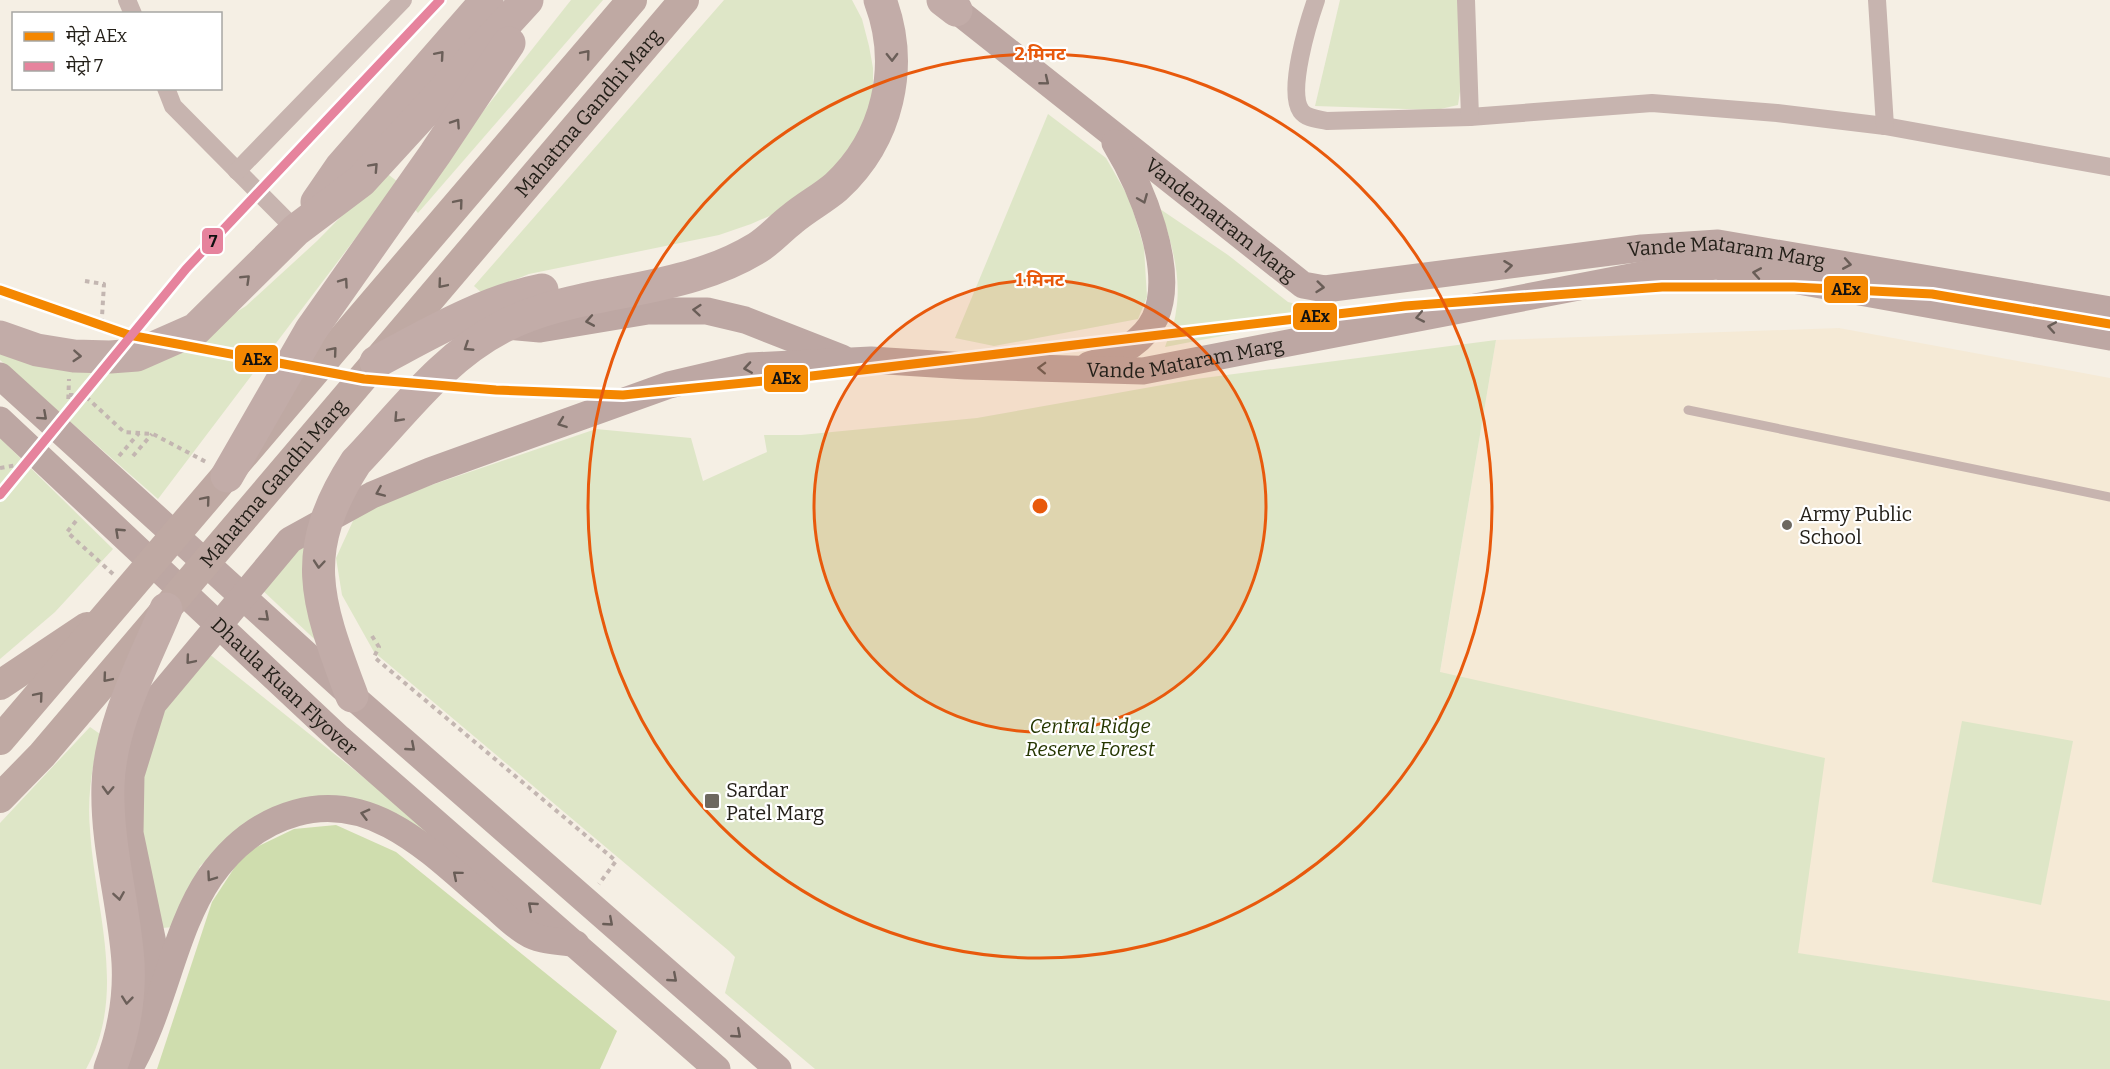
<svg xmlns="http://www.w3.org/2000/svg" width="2110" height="1069" viewBox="0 0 2110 1069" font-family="Bitter,'Noto Sans Devanagari',serif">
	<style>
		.built { fill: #f5ead6 }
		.green { fill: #dee6c7 }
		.forest { fill: #cfddae }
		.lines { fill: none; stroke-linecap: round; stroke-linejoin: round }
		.path { stroke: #c3b6b1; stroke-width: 4; stroke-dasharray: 4.5 4.5; stroke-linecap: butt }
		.lane { stroke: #c7b4af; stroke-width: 9 }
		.street { stroke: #c7b4af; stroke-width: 18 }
		.secondary { stroke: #bda7a3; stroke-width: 27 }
		.primary { stroke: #bfa9a3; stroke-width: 30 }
		.highway { stroke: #c2aca8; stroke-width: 33 }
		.metro-1-casing { stroke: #fff; stroke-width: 14 }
		.metro-2-casing { stroke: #fff; stroke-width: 14 }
		.metro-1 { stroke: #f48701; stroke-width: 9 }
		.metro-2 { stroke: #e6839d; stroke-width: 9 }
		.oneway { stroke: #6a5e57 }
		.oneway2 { stroke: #6b5f59 }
		.oneway3 { stroke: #695d57 }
		.ring { fill: none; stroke: #e8590c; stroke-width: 3 }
		.poi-dot { fill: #6d6860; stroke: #fff; stroke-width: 2 }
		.labels { text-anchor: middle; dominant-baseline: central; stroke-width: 4.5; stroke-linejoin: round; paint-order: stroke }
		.street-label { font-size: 20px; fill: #242019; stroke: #fff }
		.poi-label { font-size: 20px; fill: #242019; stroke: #fff; text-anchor: start }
		.park-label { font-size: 20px; font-style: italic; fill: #253600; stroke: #fff }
		.centre { fill: #e8590c; stroke: #fff; stroke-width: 3 }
		.ring-label { font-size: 18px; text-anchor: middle; font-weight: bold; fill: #e8590c; stroke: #fff; stroke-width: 4.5; stroke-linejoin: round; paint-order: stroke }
		.line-badge { stroke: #fff; stroke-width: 2 }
		.pale-badge-label { font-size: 16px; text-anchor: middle; font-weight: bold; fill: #111 }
	</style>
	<rect width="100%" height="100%" fill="#f5efe4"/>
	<polygon class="built" points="1839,328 2110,378 2110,1001 1403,893 1496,340"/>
	<g class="green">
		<polygon points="571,0 603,0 418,213 410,204"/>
		<polygon points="724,0 852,0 862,19 869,46 873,68 873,96 864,128 835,174 781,211 751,224 719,235 529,274 482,293 474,286"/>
		<polygon points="1340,0 1460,0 1461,85 1458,105 1436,110 1315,106"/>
		<polygon points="1048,114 1106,158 1130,200 1144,248 1147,297 1138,319 994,346 955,338"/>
		<polygon points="385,172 398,182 158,499 0,360 0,353 194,339 246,306 317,241"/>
		<path d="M1160 209 1228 255 1288 302 1335 314 1165 347C1169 335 1175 323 1176 311 1182 277 1171 240 1160 209Z"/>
		<polygon points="1496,340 1440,672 1825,758 1798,953 2110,1001 2110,1069 815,1069 725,993 735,957 729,951 374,652 342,595 336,558 358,510 596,429 691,438 703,481 767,452 764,435 801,435 977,418 1196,379"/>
		<polygon points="0,438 113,549 55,612 0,659"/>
		<polygon points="311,539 326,650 259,587"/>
		<polygon points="208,653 367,780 538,922 374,812 237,833 200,866 174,927 162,928 144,858 139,771 168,700"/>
		<polygon points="1962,721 2073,741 2041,905 1932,882"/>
		<path d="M90 727 100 734C92 767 87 796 90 830 95 910 128 994 86 1069H0V823Z"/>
	</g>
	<polygon class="forest" points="336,825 396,852 617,1031 600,1069 157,1069 212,902 244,853 294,829"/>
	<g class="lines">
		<g class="path">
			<polyline points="85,281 104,284 101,333"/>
			<polyline points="69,395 84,395 124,432 153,434 208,463"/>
			<polyline points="68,408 69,379"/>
			<polyline points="119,456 139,433"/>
			<polyline points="133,456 152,434"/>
			<polyline points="0,468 17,465"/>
			<polyline points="76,521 67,532 113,574"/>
			<polyline points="372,636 379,647 374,657 616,861 599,884"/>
		</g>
		<polyline class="lane" points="1688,410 2110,497"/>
		<g class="street">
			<polyline points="127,0 133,14"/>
			<path d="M1316 0C1308 23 1287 91 1301 111 1307 119 1318 119 1327 121L1470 117 1652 103 1777 113 1885 126 2110 167"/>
			<polyline points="1466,0 1470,117"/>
			<polyline points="1877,0 1885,126"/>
			<polyline points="166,88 173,106 296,230"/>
			<polyline points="237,171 403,0"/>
		</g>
		<g class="secondary">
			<path id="s1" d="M956 10 1303 285 1325 289 1642 248 1718 243 2110 310"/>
			<polyline points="506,326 540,329 648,311 707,311 745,320 842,358"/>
			<path d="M1089 365C1115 357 1143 343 1155 318 1177 269 1140 184 1115 143"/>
			<polyline points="0,376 352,696 778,1069"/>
			<path id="s2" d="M0 420 339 738 717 1069"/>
			<path id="s3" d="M145 1035 157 962 130 833 131 775 153 704 290 540 372 495 430 471 669 385 750 366 871 360 966 366 1143 371 1646 274 1716 266 2110 337"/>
			<path d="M129 1069C164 1010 173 931 210 877 231 847 260 823 296 813 378 790 438 860 495 907 505 916 516 927 527 933 539 941 561 941 576 944"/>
		</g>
		<g class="primary">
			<polyline points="0,685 87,627"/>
			<polyline points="0,740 632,0"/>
			<path id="s4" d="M0 798 42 755 684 0"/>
		</g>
		<g class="highway">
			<polyline points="943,0 956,10"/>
			<polyline points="317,202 341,167 487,0"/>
			<polyline points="0,337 37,350 74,356 110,357 137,355 196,329 296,230 361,181 527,0"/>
			<path d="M376 362C429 334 482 302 542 290"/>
			<polyline points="227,476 311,330 435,154 509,43"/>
			<path d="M352 696C317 602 297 553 356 462 402 414 442 358 502 327 562 296 631 295 695 275 715 269 739 259 757 248 770 240 780 228 792 219 806 207 822 199 836 187 888 139 905 66 880 0"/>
			<path d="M110 1069C123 1035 130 998 128 962 124 903 106 845 108 785 110 724 143 665 166 609"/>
		</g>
		<defs>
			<polyline id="metro-1" points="0,290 129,335 364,379 496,390 623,395 803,377 1405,306 1662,287 1794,287 1932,294 2110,324"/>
			<polyline id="metro-2" points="0,495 186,269 440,0"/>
		</defs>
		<use href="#metro-1" class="metro-1-casing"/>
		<use href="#metro-2" class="metro-2-casing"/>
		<use href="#metro-1" class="metro-1"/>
		<use href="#metro-2" class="metro-2"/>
	</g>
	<defs><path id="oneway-chevron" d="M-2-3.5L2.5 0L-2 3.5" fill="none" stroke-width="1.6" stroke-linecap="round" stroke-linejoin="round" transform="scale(1.5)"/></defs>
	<g class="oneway">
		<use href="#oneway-chevron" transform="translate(586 54) rotate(-50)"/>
		<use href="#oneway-chevron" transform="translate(459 203) rotate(-50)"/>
		<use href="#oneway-chevron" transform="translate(442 284) rotate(130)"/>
		<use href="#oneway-chevron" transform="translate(333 351) rotate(-50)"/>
		<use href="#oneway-chevron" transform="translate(206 500) rotate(-50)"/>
		<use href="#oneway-chevron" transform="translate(107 678) rotate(130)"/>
		<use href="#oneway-chevron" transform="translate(39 696) rotate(-50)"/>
	</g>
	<g class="oneway2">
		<use href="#oneway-chevron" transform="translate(440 55) rotate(-49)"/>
		<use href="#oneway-chevron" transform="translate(892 57) rotate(89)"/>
		<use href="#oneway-chevron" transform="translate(456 123) rotate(-56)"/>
		<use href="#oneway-chevron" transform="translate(374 167) rotate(-47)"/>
		<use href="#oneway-chevron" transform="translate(246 279) rotate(-44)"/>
		<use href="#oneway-chevron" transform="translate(344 282) rotate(-55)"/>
		<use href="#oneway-chevron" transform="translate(468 347) rotate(147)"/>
		<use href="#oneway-chevron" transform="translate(77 356) rotate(4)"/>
		<use href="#oneway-chevron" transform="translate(398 418) rotate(133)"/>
		<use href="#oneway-chevron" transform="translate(319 564) rotate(95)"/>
		<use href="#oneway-chevron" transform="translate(108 790) rotate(92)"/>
		<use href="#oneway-chevron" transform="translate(119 896) rotate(81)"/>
		<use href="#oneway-chevron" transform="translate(127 1000) rotate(96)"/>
	</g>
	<g class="oneway3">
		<use href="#oneway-chevron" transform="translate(1045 81) rotate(39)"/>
		<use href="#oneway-chevron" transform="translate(1143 199) rotate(68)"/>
		<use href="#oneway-chevron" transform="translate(1847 264) rotate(10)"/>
		<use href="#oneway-chevron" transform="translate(1508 266) rotate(-7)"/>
		<use href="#oneway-chevron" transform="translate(1757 273) rotate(-170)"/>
		<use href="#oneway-chevron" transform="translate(1320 287) rotate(6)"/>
		<use href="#oneway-chevron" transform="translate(697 310) rotate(-175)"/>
		<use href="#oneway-chevron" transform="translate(1420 317) rotate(169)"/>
		<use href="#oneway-chevron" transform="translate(590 321) rotate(170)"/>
		<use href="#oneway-chevron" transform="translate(2052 327) rotate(-170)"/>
		<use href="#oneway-chevron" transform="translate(748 368) rotate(171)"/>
		<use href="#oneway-chevron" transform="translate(1042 368) rotate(-178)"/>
		<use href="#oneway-chevron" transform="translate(43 416) rotate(42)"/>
		<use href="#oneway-chevron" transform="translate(562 423) rotate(160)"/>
		<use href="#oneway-chevron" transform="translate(380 492) rotate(157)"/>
		<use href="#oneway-chevron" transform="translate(119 532) rotate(-137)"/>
		<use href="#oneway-chevron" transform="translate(265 617) rotate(42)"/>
		<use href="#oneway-chevron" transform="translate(190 660) rotate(130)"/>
		<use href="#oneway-chevron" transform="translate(411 747) rotate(41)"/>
		<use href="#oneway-chevron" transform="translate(365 814) rotate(-165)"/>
		<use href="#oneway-chevron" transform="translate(457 875) rotate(-140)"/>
		<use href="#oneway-chevron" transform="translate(211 877) rotate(125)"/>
		<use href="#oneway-chevron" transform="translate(532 906) rotate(-139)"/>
		<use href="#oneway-chevron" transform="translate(609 922) rotate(41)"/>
		<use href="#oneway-chevron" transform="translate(673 978) rotate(41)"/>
		<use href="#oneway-chevron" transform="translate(737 1034) rotate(41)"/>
	</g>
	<circle cx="1040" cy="506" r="226" fill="#e8590c" fill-opacity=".12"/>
	<g class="ring">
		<circle cx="1040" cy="506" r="226"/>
		<circle cx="1040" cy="506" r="452"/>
	</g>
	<g class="poi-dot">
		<circle cx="1787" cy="525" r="6"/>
		<rect x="704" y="793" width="16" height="16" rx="3"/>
	</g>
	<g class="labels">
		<g class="street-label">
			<text stroke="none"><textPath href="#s4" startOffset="903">Mahatma Gandhi Marg</textPath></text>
			<text stroke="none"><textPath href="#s1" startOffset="338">Vandematram Marg</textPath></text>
			<text stroke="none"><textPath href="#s1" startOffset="870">Vande Mataram Marg</textPath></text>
			<text stroke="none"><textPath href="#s3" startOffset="1482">Vande Mataram Marg</textPath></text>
			<text stroke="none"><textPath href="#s4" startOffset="417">Mahatma Gandhi Marg</textPath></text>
			<text stroke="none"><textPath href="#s2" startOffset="390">Dhaula Kuan Flyover</textPath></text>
		</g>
		<g class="poi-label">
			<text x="1799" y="514">Army Public<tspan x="1799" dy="23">School</tspan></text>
			<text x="726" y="790">Sardar<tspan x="726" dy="23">Patel Marg</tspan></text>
		</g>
		<g class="park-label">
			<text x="1090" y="726">Central Ridge<tspan x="1090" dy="23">Reserve Forest</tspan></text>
		</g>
	</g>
	<circle cx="1040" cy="506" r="9" class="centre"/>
	<g class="ring-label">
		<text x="1040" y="60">2 मिनट</text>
		<text x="1040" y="286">1 मिनट</text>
	</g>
	<g class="line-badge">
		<rect x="201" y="227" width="23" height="28" rx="6" fill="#e6839d"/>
		<rect x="1823" y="275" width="46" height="29" rx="6" fill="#f48701"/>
		<rect x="1292" y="302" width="46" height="29" rx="6" fill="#f48701"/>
		<rect x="234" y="344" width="45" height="29" rx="6" fill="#f48701"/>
		<rect x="763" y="364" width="46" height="29" rx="6" fill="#f48701"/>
	</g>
	<g class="pale-badge-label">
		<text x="213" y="247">7</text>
		<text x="1846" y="295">AEx</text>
		<text x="1315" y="322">AEx</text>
		<text x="257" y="365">AEx</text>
		<text x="786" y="384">AEx</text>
	</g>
	<rect x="12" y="12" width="210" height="78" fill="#ffffff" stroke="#a7a6a3" stroke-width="1.5"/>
	<rect x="24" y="32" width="30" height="9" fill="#f48701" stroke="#a7a6a3" stroke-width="1.5"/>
	<text x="66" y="42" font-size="18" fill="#242019">मेट्रो AEx</text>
	<rect x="24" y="62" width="30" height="9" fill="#e6839d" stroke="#a7a6a3" stroke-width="1.5"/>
	<text x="66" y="72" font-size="18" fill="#242019">मेट्रो 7</text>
</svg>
